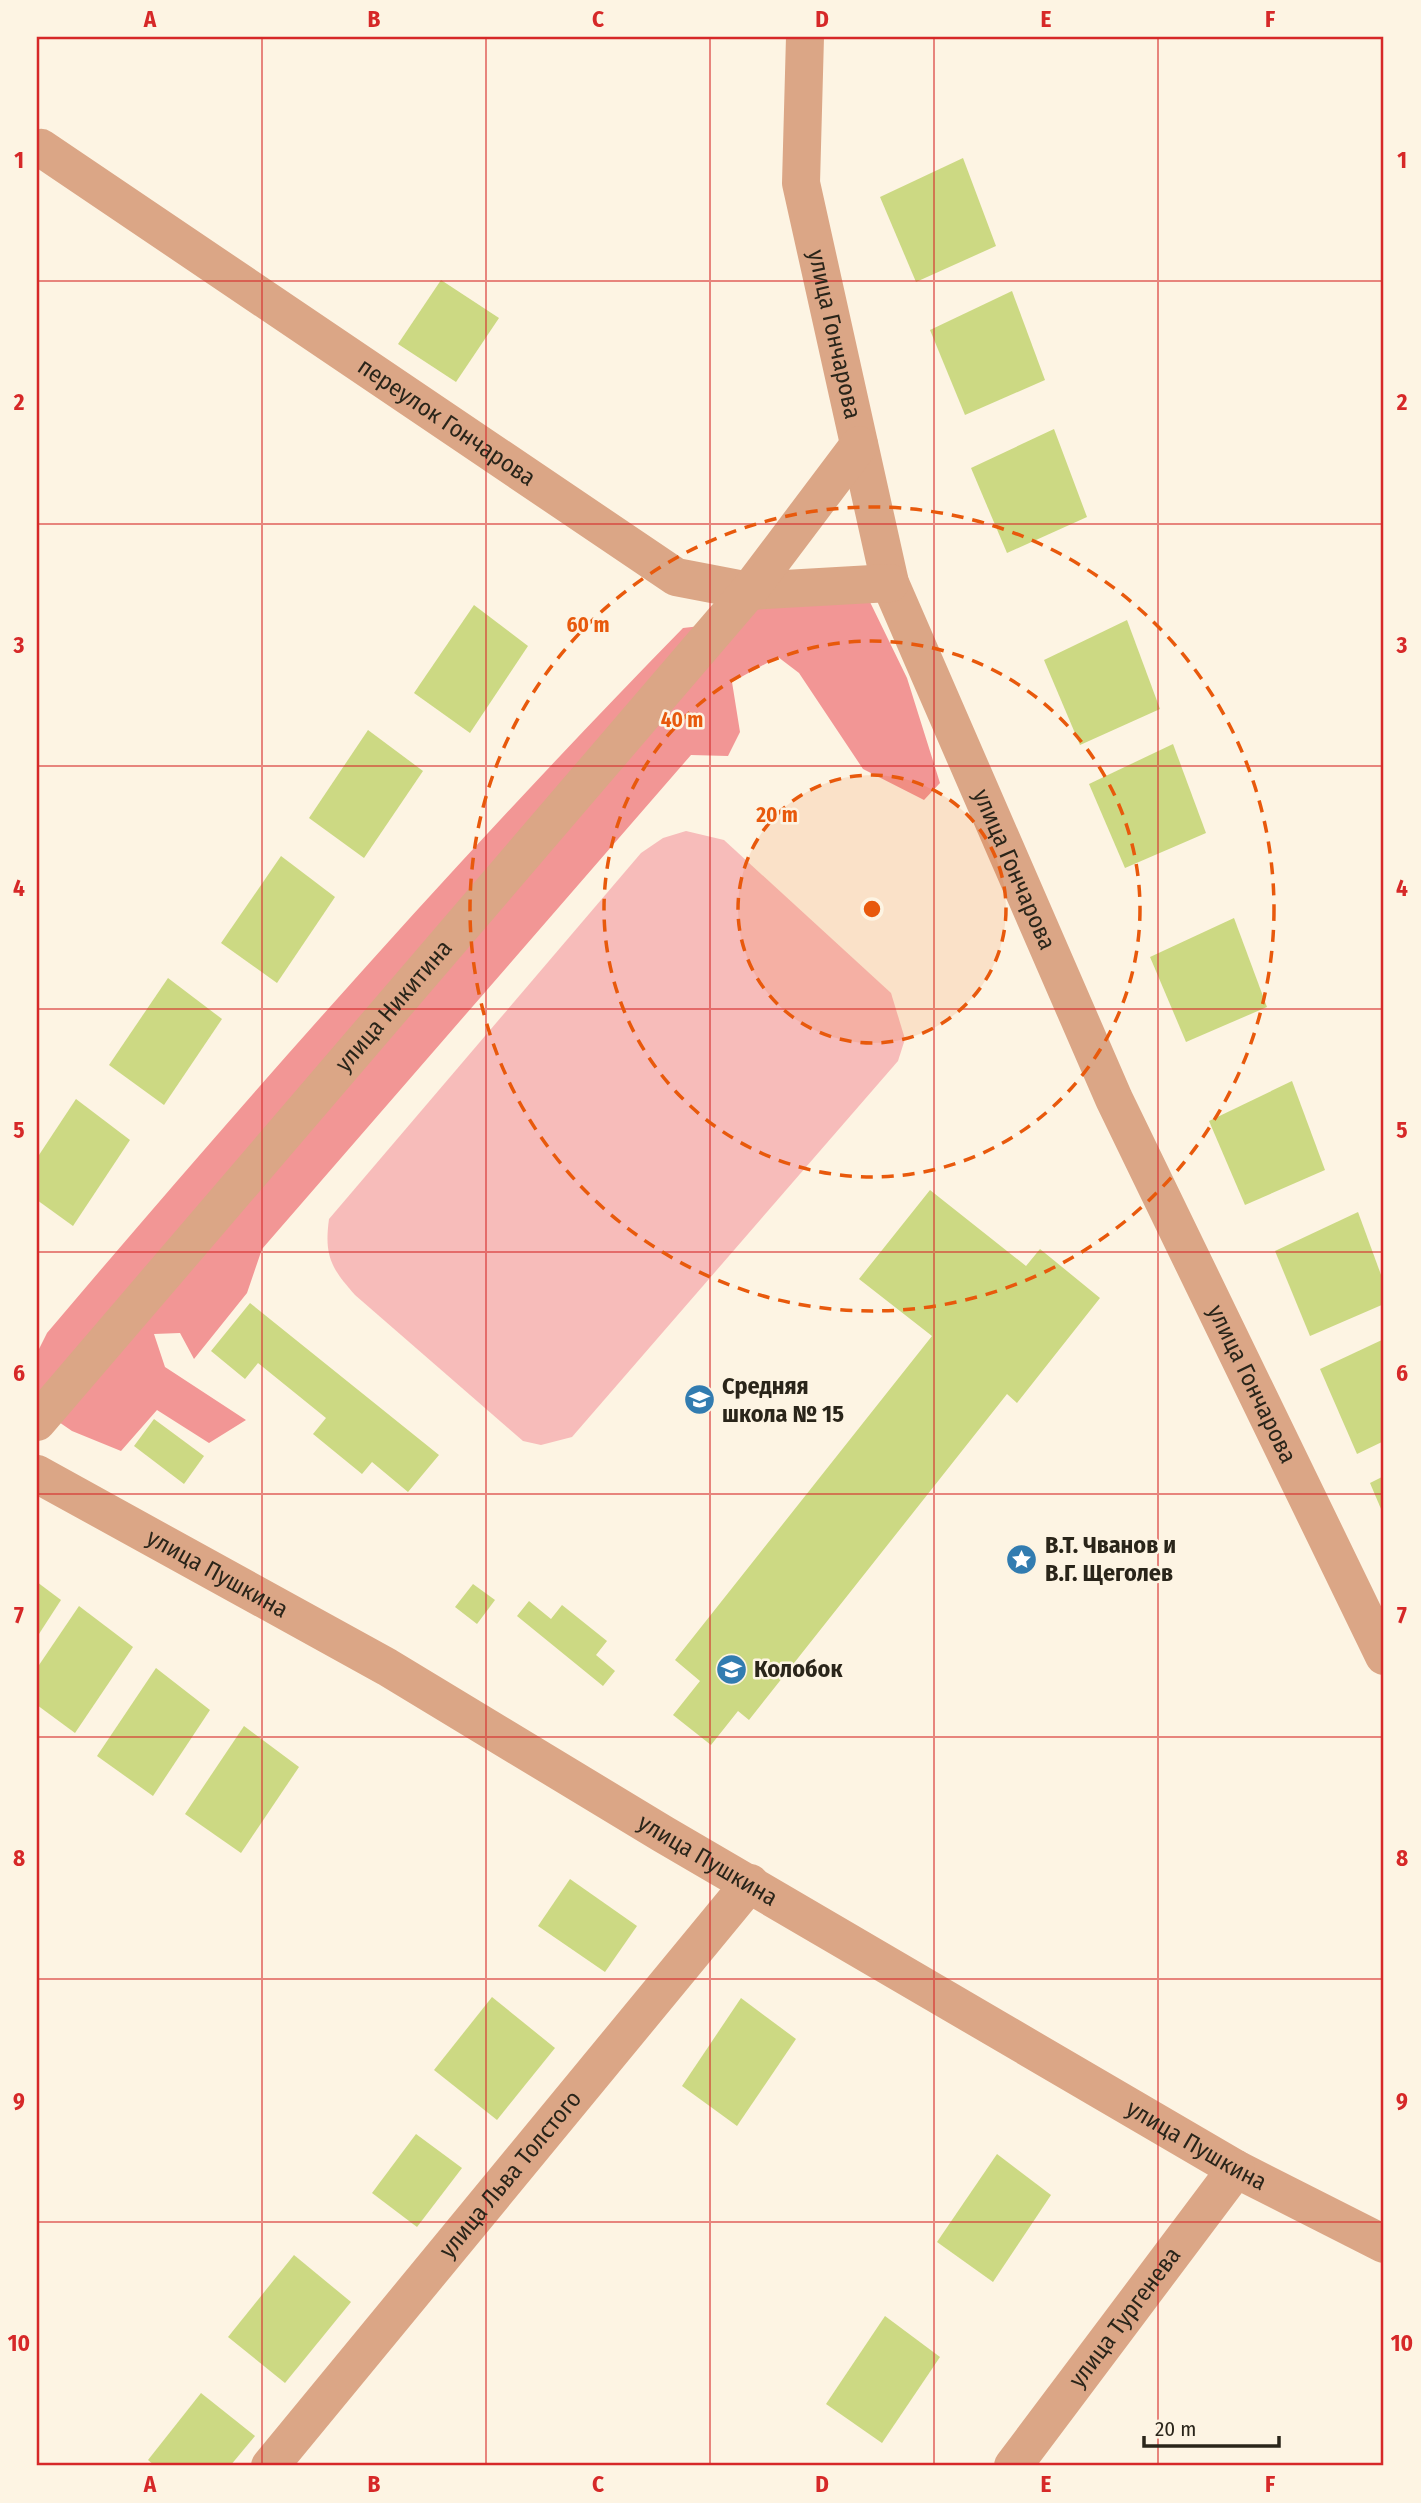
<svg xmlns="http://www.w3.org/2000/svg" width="1421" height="2503" viewBox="0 0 1421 2503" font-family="'Fira Sans Condensed',sans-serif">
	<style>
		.green { fill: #f7bcba }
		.forest { fill: #f29695 }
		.building { fill: #ccd983 }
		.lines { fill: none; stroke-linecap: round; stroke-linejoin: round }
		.minor { stroke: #dba686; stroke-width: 38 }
		.grid { fill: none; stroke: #d62828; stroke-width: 2; stroke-opacity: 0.55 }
		.ring { fill: none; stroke: #e8590c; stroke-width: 3.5; stroke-dasharray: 12 9 }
		.labels { text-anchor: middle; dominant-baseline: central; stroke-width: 5; stroke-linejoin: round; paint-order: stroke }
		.street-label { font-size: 24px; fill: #2a251a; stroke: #fdf4e3 }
		.poi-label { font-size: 24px; font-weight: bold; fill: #2a251a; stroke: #fdf4e3; text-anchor: start }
		.centre { fill: #e8590c; stroke: #fdf4e3; stroke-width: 3.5 }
		.ring-label { font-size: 21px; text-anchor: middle; font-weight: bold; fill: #e8590c; stroke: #fdf4e3; stroke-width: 5; stroke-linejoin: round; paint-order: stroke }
		.neatline { fill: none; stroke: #d62828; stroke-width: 2.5 }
		.grid-label { font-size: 23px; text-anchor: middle; font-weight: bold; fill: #d62828 }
	</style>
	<rect width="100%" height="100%" fill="#fdf4e3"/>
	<path class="green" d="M686 831 724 840 891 993 905 1039 898 1061 572 1437 541 1445 523 1441 355 1295C331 1268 324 1256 329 1219L641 853 663 838Z"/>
	<path class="forest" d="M780 578 870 602 907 678 940 783 924 800 863 769 799 673 778 657 732 682 740 732 728 756 691 755 262 1249 247 1293 194 1359 180 1333 154 1334 165 1367 246 1420 209 1443 157 1410 121 1451 72 1431 37 1407V1353L47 1333C252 1091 461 855 683 628L735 622Z"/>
	<g class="building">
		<polygon points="963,158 996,246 916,282 880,197"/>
		<polygon points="441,280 499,318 456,382 398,344"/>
		<polygon points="1012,291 1045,380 965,415 930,330"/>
		<polygon points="1054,429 1087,517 1007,553 971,468"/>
		<polygon points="474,605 528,646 470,733 414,693"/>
		<polygon points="1127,620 1160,709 1080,745 1044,660"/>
		<polygon points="368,730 423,771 364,858 309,818"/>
		<polygon points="1173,744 1206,833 1125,868 1089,784"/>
		<polygon points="281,856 335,897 277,983 221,943"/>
		<polygon points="1234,918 1267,1007 1186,1042 1150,957"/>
		<polygon points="168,978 222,1019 164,1105 109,1065"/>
		<polygon points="1292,1081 1325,1170 1245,1205 1209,1121"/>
		<polygon points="76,1099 130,1140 73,1226 37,1200 37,1158"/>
		<polygon points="930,1190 1026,1266 1040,1249 1100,1298 1017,1403 1007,1394 749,1720 738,1711 711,1745 673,1715 700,1681 675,1660 932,1336 859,1279"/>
		<polygon points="1358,1212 1384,1283 1384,1304 1310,1336 1275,1251"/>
		<polygon points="250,1303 439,1455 408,1492 372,1462 362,1474 313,1434 326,1418 258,1363 245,1379 211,1351"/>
		<polygon points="1384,1339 1384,1441 1357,1454 1320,1369"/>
		<polygon points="154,1419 204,1456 184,1484 134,1446"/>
		<polygon points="1384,1476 1384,1516 1370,1483"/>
		<polygon points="37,1582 61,1600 37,1637"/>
		<polygon points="473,1584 495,1600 477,1624 455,1607"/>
		<polygon points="529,1601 551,1619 562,1605 607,1641 596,1655 615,1671 603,1686 517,1616"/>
		<polygon points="79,1606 133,1647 75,1733 37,1705 37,1668"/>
		<polygon points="156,1668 210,1710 153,1796 97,1756"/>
		<polygon points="244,1726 299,1767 241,1853 185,1814"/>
		<polygon points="570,1879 637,1926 605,1972 538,1926"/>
		<polygon points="492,1997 555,2048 497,2120 434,2070"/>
		<polygon points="741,1998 796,2039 737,2126 682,2086"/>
		<polygon points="416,2134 462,2168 417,2227 372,2193"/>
		<polygon points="997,2154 1051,2195 993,2282 937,2242"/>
		<polygon points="294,2255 351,2302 285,2383 228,2337"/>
		<polygon points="885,2316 940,2357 882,2443 826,2404"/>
		<polygon points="201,2393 255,2436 230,2466 155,2466 148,2460"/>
	</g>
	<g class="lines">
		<g class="minor">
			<path id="s1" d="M805 37 801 183 890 583 1114 1099 1384 1656"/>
			<path id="s2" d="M37 150 41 148 676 577 749 591 890 583"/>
			<path id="s3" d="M37 1422 749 591 859 445"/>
			<path id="s4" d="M37 1474 387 1667 663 1834 1236 2169 1384 2244"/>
			<path id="s5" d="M270 2466 750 1883"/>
			<path id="s6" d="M1013 2466 1236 2169"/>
		</g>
	</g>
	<path class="grid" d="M262 37V2466M486 37V2466M710 37V2466M934 37V2466M1158 37V2466M37 281H1384M37 524H1384M37 766H1384M37 1009H1384M37 1252H1384M37 1494H1384M37 1737H1384M37 1979H1384M37 2222H1384"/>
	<circle cx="872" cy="909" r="134" fill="#e8590c" fill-opacity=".12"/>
	<g class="ring">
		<circle cx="872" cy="909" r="134"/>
		<circle cx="872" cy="909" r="268"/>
		<circle cx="872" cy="909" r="402"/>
	</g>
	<defs>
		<symbol id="school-disc" viewBox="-11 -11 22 22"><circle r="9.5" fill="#327cb0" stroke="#fdf4e3"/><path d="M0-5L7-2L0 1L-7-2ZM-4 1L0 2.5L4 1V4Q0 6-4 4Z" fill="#fff"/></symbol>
		<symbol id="sight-disc" viewBox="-11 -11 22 22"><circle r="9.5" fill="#327cb0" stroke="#fdf4e3"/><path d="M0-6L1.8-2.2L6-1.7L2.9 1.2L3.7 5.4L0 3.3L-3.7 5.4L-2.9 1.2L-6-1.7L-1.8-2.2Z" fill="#fff"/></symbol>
	</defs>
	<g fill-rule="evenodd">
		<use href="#school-disc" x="682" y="1382" width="35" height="35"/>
		<use href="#sight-disc" x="1004" y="1542" width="35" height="35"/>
		<use href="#school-disc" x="714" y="1652" width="35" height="35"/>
	</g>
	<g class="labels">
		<g class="street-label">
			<text stroke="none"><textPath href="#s1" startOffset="301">улица Гончарова</textPath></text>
			<text stroke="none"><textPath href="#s2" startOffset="494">переулок Гончарова</textPath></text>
			<text stroke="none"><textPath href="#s1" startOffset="868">улица Гончарова</textPath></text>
			<text stroke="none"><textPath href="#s3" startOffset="548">улица Никитина</textPath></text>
			<text stroke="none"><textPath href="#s1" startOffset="1435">улица Гончарова</textPath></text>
			<text stroke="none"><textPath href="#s4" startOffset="206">улица Пушкина</textPath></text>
			<text stroke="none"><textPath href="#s4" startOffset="774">улица Пушкина</textPath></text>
			<text stroke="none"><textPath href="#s4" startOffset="1340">улица Пушкина</textPath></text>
			<text stroke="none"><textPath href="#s5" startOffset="378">улица Льва Толстого</textPath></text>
			<text stroke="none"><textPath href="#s6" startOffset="186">улица Тургенева</textPath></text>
		</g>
		<g class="poi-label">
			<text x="722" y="1386">Средняя<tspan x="722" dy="28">школа № 15</tspan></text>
			<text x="1045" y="1545">В.Т. Чванов и<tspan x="1045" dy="28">В.Г. Щеголев</tspan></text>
			<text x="754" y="1669">Колобок</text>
		</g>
	</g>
	<circle cx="872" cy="909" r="10" class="centre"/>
	<g class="ring-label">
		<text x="588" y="632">60 m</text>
		<text x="682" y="727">40 m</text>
		<text x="777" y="822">20 m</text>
	</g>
	<rect width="1421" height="2503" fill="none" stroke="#fdf4e3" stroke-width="77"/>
	<path d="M1144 2436v10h135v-10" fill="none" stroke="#2a251a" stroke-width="3.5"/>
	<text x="1155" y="2436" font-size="21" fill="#2a251a" stroke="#fdf4e3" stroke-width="5" paint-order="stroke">20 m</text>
	<rect x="38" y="38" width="1344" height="2426" class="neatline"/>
	<g class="grid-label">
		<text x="150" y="27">A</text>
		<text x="374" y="27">B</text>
		<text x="598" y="27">C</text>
		<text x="822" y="27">D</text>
		<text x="1046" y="27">E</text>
		<text x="1270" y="27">F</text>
		<text x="19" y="168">1</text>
		<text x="1402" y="168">1</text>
		<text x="19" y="410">2</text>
		<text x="1402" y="410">2</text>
		<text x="19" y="653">3</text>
		<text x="1402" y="653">3</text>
		<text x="19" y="896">4</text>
		<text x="1402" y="896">4</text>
		<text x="19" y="1138">5</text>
		<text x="1402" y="1138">5</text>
		<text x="19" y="1381">6</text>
		<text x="1402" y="1381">6</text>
		<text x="19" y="1623">7</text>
		<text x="1402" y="1623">7</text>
		<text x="19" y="1866">8</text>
		<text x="1402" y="1866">8</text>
		<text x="19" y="2109">9</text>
		<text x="1402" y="2109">9</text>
		<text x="19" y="2351">10</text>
		<text x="1402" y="2351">10</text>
		<text x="150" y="2492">A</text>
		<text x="374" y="2492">B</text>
		<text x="598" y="2492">C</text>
		<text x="822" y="2492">D</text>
		<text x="1046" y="2492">E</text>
		<text x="1270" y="2492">F</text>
	</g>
</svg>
